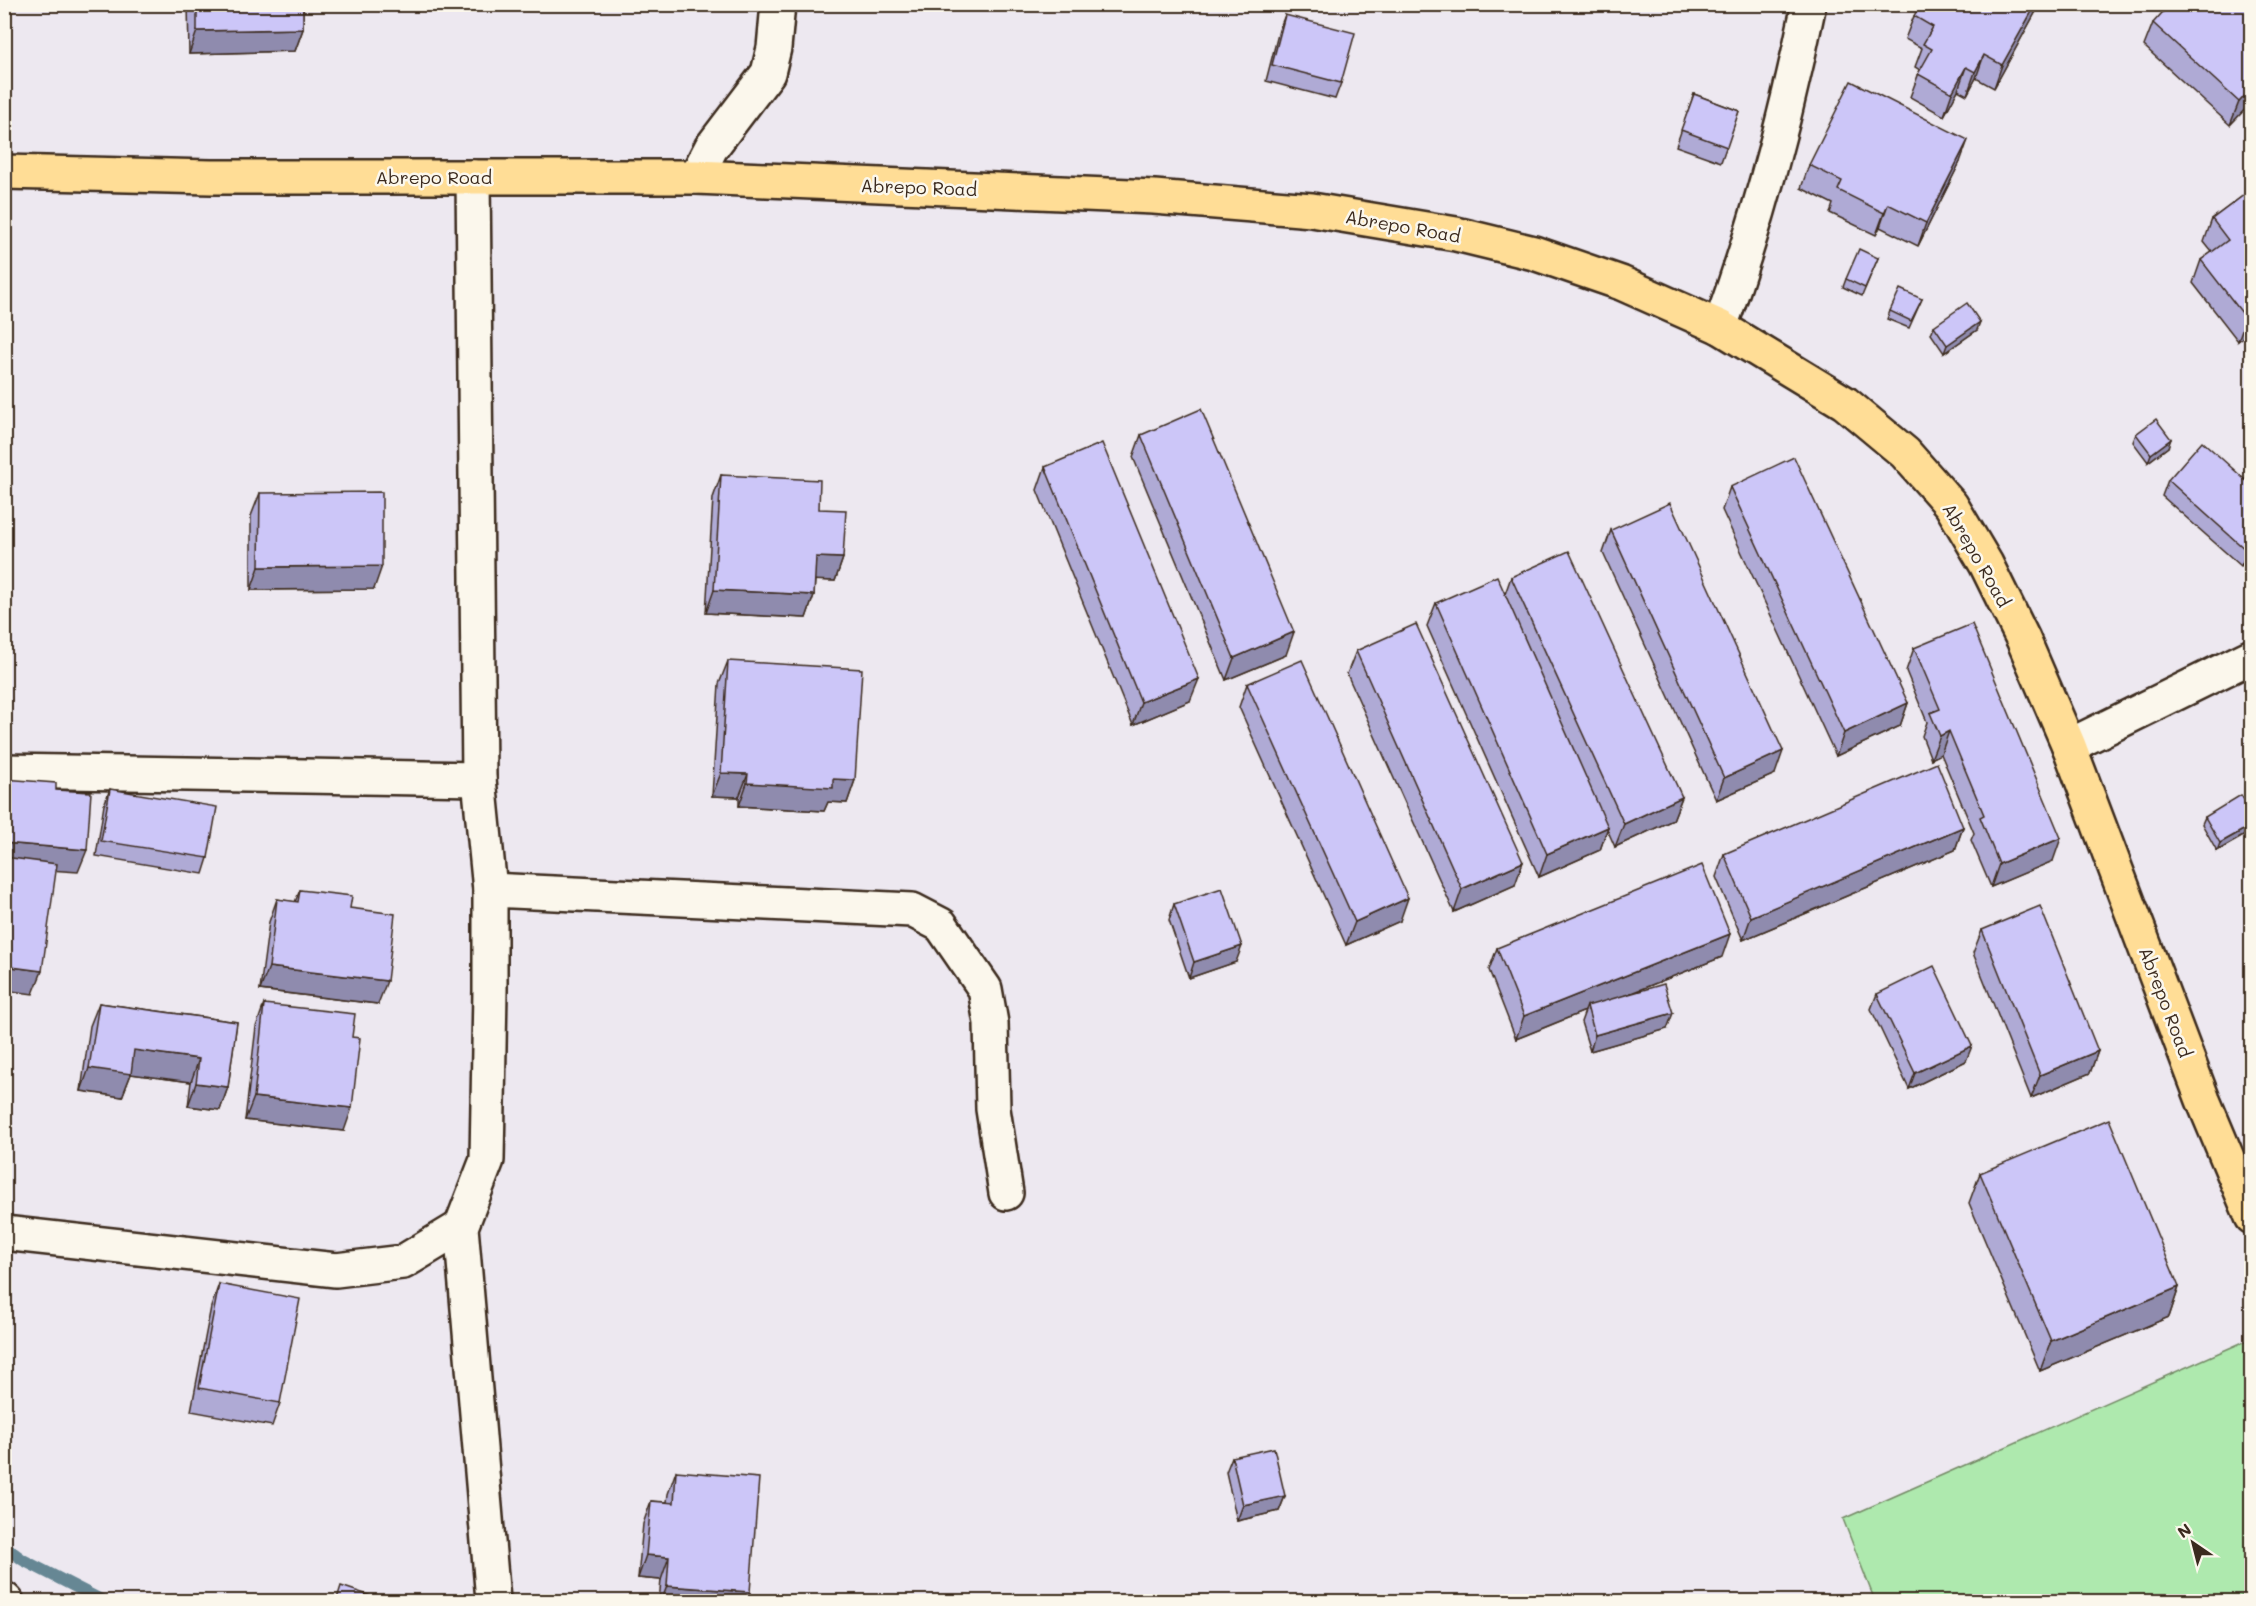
<svg xmlns="http://www.w3.org/2000/svg" width="2256" height="1606" viewBox="0 0 2256 1606" font-family="Mali,sans-serif">
	<style>
		.grass { fill: #aee9ae; stroke: #748a66; stroke-width: 1.5 }
		.lines { fill: none; stroke-linecap: round; stroke-linejoin: round }
		.stream { stroke: #668794; stroke-width: 12 }
		.minor-casing { stroke: #3b2a1e; stroke-width: 38 }
		.major-casing { stroke: #3b2a1e; stroke-width: 38 }
		.minor { stroke: #fbf7ec; stroke-width: 33 }
		.major { stroke: #ffdd96; stroke-width: 33 }
		.wall { fill: #afaad5; stroke: #3b2a1e; stroke-width: 1.5 }
		.shaded-wall { fill: #8f8bae; stroke: #3b2a1e; stroke-width: 1.5 }
		.building { fill: #ccc6f8; stroke: #3b2a1e; stroke-width: 1.5 }
		.labels { text-anchor: middle; dominant-baseline: central; stroke-width: 5; stroke-linejoin: round; paint-order: stroke }
		.street-label { font-size: 18px; fill: #3b2a1e; stroke: #fbf7ec }
	</style>
	<rect width="100%" height="100%" fill="#ede8f0"/>
	<filter id="ink" filterUnits="userSpaceOnUse"><feTurbulence type="fractalNoise" baseFrequency=".0167" numOctaves="2"/><feDisplacementMap in="SourceGraphic" scale="12" xChannelSelector="R" yChannelSelector="G"/><feConvolveMatrix kernelMatrix="1 2 1 2 8 2 1 2 1" color-interpolation-filters="sRGB"/></filter>
	<g filter="url(#ink)">
		<polygon class="grass" points="2250,1339 2251,1593 2222,1602 1875,1601 1843,1519"/>
		<g class="lines">
			<polyline class="stream" points="4,1546 23,1560 105,1602"/>
			<defs>
				<g id="minor">
					<polyline points="473,177 479,779 490,890 490,990 487,1160 461,1227 493,1600"/>
					<polyline points="696,177 711,148 768,73 774,48 778,4"/>
					<path d="M1720 327C1758 222 1787 114 1809 4"/>
					<polyline points="2069,746 2252,656"/>
					<polyline points="4,771 479,779"/>
					<polyline points="490,890 912,910 941,925 985,989 991,1023 993,1109 1006,1193"/>
					<polyline points="4,1233 336,1270 403,1262 461,1227"/>
					<polyline points="4,1599 7,1602"/>
				</g>
				<polyline id="major" points="4,172 211,177 696,177 1154,197 1312,210 1456,234 1534,253 1621,283 1720,327 1845,403 1905,453 1951,505 1986,564 2023,639 2069,746 2203,1100 2252,1217"/>
			</defs>
			<use href="#minor" class="minor-casing"/>
			<use href="#major" class="major-casing"/>
			<use href="#minor" class="minor"/>
			<use href="#major" class="major"/>
		</g>
		<g class="wall">
			<polygon points="188,4 303,4 303,29 295,51 189,54"/>
			<polygon points="2040,4 1994,88 1976,78 1967,95 1958,90 1944,116 1910,97 1920,70 1915,67 1922,48 1905,39 1914,16"/>
			<polygon points="2252,4 2252,102 2230,125 2144,46 2153,23"/>
			<polygon points="1285,15 1341,83 1335,99 1266,81 1279,30"/>
			<polygon points="1694,94 1739,111 1721,162 1676,146"/>
			<polygon points="2252,119 2252,130 2249,126"/>
			<polygon points="1960,162 1918,246 1880,227 1876,235 1830,213 1833,204 1801,188 1809,165"/>
			<polygon points="2252,189 2252,330 2238,341 2193,283 2201,260 2212,252 2204,242 2212,219"/>
			<polygon points="1878,258 1862,296 1843,287 1846,279"/>
			<polygon points="1922,299 1909,328 1887,319 1890,311"/>
			<polygon points="1934,326 1977,330 1944,353 1931,334"/>
			<polygon points="2136,434 2168,447 2148,462 2133,442"/>
			<polygon points="1141,435 1286,655 1226,680 1133,457"/>
			<polygon points="1045,467 1190,701 1133,725 1037,490"/>
			<polygon points="721,475 819,509 843,558 835,581 815,580 814,595 806,618 706,613 713,498"/>
			<polygon points="2168,480 2252,486 2252,555 2241,566 2162,496"/>
			<polygon points="1730,487 1908,703 1900,726 1836,756 1722,510"/>
			<polygon points="260,493 374,589 251,590 251,516"/>
			<polygon points="1611,530 1775,774 1716,800 1603,553"/>
			<polygon points="1511,577 1682,797 1673,820 1615,847 1607,829 1600,850 1539,877 1427,626 1436,603 1505,594"/>
			<polygon points="1914,648 2053,861 1991,887 1971,840 1974,833 1941,754 1931,759 1922,736 1927,722 1906,671"/>
			<polygon points="1356,651 1515,885 1454,912 1347,674"/>
			<polygon points="728,661 855,780 847,803 828,802 824,811 739,806 739,797 712,796 719,684"/>
			<polygon points="1247,684 1400,921 1346,945 1239,707"/>
			<polygon points="110,789 208,858 203,874 96,856 104,805"/>
			<polygon points="2252,812 2252,831 2217,851 2202,824 2205,817"/>
			<polygon points="1963,827 1955,850 1743,940 1716,877 1724,854"/>
			<polygon points="300,890 350,908 378,1004 260,990 269,922 277,899 295,902"/>
			<polygon points="1174,904 1236,962 1189,978 1169,920"/>
			<polygon points="1982,930 2098,1051 2090,1073 2031,1098 1973,953"/>
			<polygon points="1497,948 1722,957 1626,995 1667,1029 1590,1051 1581,1022 1585,1011 1516,1039 1489,970"/>
			<polygon points="1877,994 1966,1061 1909,1089 1871,1009"/>
			<polygon points="99,1003 237,1022 228,1087 220,1110 188,1106 191,1082 131,1074 122,1097 81,1091 90,1026"/>
			<polygon points="264,1004 344,1131 245,1120 256,1027"/>
			<polygon points="1980,1173 2179,1287 2169,1317 2040,1371 1969,1203"/>
			<polygon points="219,1284 280,1403 272,1426 191,1411 211,1307"/>
			<polygon points="1232,1457 1285,1496 1279,1511 1237,1521 1226,1472"/>
			<polygon points="676,1471 750,1592 747,1602 659,1602 661,1580 638,1578 643,1524 651,1501 667,1502 668,1494"/>
		</g>
		<g class="shaded-wall">
			<polygon points="2036,4 2040,4 1994,88 2002,65"/>
			<polygon points="303,29 295,51 189,54 197,31"/>
			<polygon points="1984,55 1976,78 1967,95 1975,72"/>
			<polygon points="1966,67 1958,90 1944,116 1952,93"/>
			<polygon points="2252,88 2252,102 2230,125 2239,102"/>
			<polygon points="1968,140 1960,162 1918,246 1926,223"/>
			<polygon points="1888,204 1880,227 1876,235 1884,213"/>
			<polygon points="2252,314 2252,330 2238,341 2246,318"/>
			<polygon points="1980,322 1977,330 1944,353 1947,345"/>
			<polygon points="2171,439 2168,447 2148,462 2151,454"/>
			<polygon points="2252,546 2252,555 2241,566 2247,551"/>
			<polygon points="816,557 843,558 835,581 808,580"/>
			<polygon points="382,566 374,589 251,590 259,567"/>
			<polygon points="714,590 814,595 806,618 706,613"/>
			<polygon points="1294,632 1286,655 1226,680 1234,658"/>
			<polygon points="1199,679 1190,701 1133,725 1141,702"/>
			<polygon points="1908,703 1900,726 1836,756 1844,733"/>
			<polygon points="1949,731 1941,754 1931,759 1940,736"/>
			<polygon points="1783,751 1775,774 1716,800 1724,778"/>
			<polygon points="721,773 748,774 739,797 712,796"/>
			<polygon points="833,779 855,780 847,803 828,802 824,811 739,806 747,783"/>
			<polygon points="1682,797 1673,820 1615,847 1624,824"/>
			<polygon points="2252,825 2252,831 2217,851 2220,843"/>
			<polygon points="1608,827 1600,850 1539,877 1547,854"/>
			<polygon points="1963,827 1955,850 1743,940 1751,917"/>
			<polygon points="2061,838 2053,861 1991,887 1999,864"/>
			<polygon points="4,843 87,850 78,872 4,867"/>
			<polygon points="1523,862 1515,885 1454,912 1462,889"/>
			<polygon points="1408,898 1400,921 1346,945 1355,922"/>
			<polygon points="1730,934 1722,957 1588,1010 1587,1006 1585,1011 1516,1039 1524,1016"/>
			<polygon points="1242,946 1236,962 1189,978 1194,962"/>
			<polygon points="4,966 42,971 33,994 4,990"/>
			<polygon points="269,967 387,981 378,1004 260,990"/>
			<polygon points="1673,1013 1667,1029 1590,1051 1595,1035"/>
			<polygon points="1972,1046 1966,1061 1909,1089 1915,1073"/>
			<polygon points="134,1050 199,1059 191,1082 131,1074 122,1097 81,1091 89,1068"/>
			<polygon points="2098,1051 2090,1073 2031,1098 2040,1075"/>
			<polygon points="196,1083 228,1087 220,1110 188,1106"/>
			<polygon points="254,1097 352,1108 344,1131 245,1120"/>
			<polygon points="2179,1287 2169,1317 2040,1371 2051,1341"/>
			<polygon points="1285,1496 1279,1511 1237,1521 1243,1505"/>
			<polygon points="646,1555 669,1557 661,1580 638,1578"/>
			<polygon points="667,1586 750,1592 747,1602 661,1602"/>
		</g>
		<g class="building">
			<polygon points="197,4 303,4 303,29 197,31"/>
			<polygon points="1920,4 2036,4 2002,65 1984,55 1975,72 1966,67 1952,93 1918,74 1932,49 1923,44 1933,27 1914,16"/>
			<polygon points="2170,4 2252,4 2252,88 2239,102 2153,23"/>
			<polygon points="1285,15 1355,33 1341,83 1272,65"/>
			<polygon points="1851,81 1968,140 1926,223 1888,204 1884,213 1838,190 1842,181 1809,165"/>
			<polygon points="1694,94 1739,111 1727,147 1681,130"/>
			<polygon points="2252,189 2252,314 2246,318 2201,260 2228,240 2212,219"/>
			<polygon points="1859,249 1878,258 1865,288 1846,279"/>
			<polygon points="1900,289 1922,299 1911,321 1890,311"/>
			<polygon points="1967,303 1980,322 1947,345 1934,326"/>
			<polygon points="1201,409 1294,632 1234,658 1141,435"/>
			<polygon points="2156,419 2171,439 2151,454 2136,434"/>
			<polygon points="2202,441 2252,486 2252,546 2247,551 2168,480"/>
			<polygon points="1102,443 1199,679 1141,702 1045,467"/>
			<polygon points="1794,457 1908,703 1844,733 1730,487"/>
			<polygon points="721,475 820,480 819,509 846,510 843,558 816,557 814,595 714,590"/>
			<polygon points="382,492 382,566 259,567 260,493"/>
			<polygon points="1670,503 1783,751 1724,778 1611,530"/>
			<polygon points="1569,551 1682,797 1624,824 1511,577"/>
			<polygon points="1497,576 1608,827 1547,854 1436,603"/>
			<polygon points="1416,624 1523,862 1462,889 1356,651"/>
			<polygon points="1972,624 2061,838 1999,864 1980,817 1984,815 1949,731 1940,736 1930,713 1940,709 1914,648"/>
			<polygon points="1302,660 1408,898 1355,922 1247,684"/>
			<polygon points="728,661 862,669 855,780 833,779 833,788 747,783 748,774 721,773"/>
			<polygon points="1937,763 1963,827 1751,917 1724,854"/>
			<polygon points="4,779 56,783 56,790 91,792 87,850 4,843"/>
			<polygon points="110,789 217,807 208,858 101,841"/>
			<polygon points="2241,795 2252,812 2252,825 2220,843 2205,817"/>
			<polygon points="4,857 57,864 42,971 4,966"/>
			<polygon points="1702,865 1730,934 1524,1016 1497,948"/>
			<polygon points="1222,888 1242,946 1194,962 1174,904"/>
			<polygon points="300,890 352,896 350,908 395,914 387,981 269,967 277,899 298,902"/>
			<polygon points="2040,906 2098,1051 2040,1075 1982,930"/>
			<polygon points="1934,966 1972,1046 1915,1073 1877,994"/>
			<polygon points="1664,984 1673,1013 1595,1035 1587,1006"/>
			<polygon points="99,1003 237,1022 228,1087 196,1083 199,1059 134,1050 131,1074 89,1068"/>
			<polygon points="264,1004 355,1014 352,1037 360,1038 352,1108 254,1097"/>
			<polygon points="2109,1119 2179,1287 2051,1341 1980,1173"/>
			<polygon points="4,1271 7,1271 4,1294"/>
			<polygon points="219,1284 300,1299 280,1403 199,1388"/>
			<polygon points="1274,1448 1285,1496 1243,1505 1232,1457"/>
			<polygon points="676,1471 759,1478 750,1592 667,1586 669,1557 646,1555 651,1501 674,1503"/>
			<polygon points="341,1586 389,1602 336,1602"/>
		</g>
	</g>
	<g class="labels">
		<g class="street-label">
			<text x="434" y="177">Abrepo Road</text>
			<text transform="translate(919 187) rotate(2)">Abrepo Road</text>
			<text transform="translate(1403 226) rotate(10)">Abrepo Road</text>
			<text transform="translate(1977 555) rotate(60)">Abrepo Road</text>
			<text transform="translate(2166 1002) rotate(69)">Abrepo Road</text>
		</g>
	</g>
	<rect width="2256" height="1606" fill="none" stroke="#fbf7ec" stroke-width="24"/>
	<rect x="12" y="12" width="2232" height="1582" fill="none" stroke="#3b2a1e" stroke-width="2" filter="url(#ink)"/>
	<g transform="translate(2193 1543) rotate(325)" stroke="#fbf7ec" stroke-width="4.5" paint-order="stroke">
	<path d="M0-4.5L10 22L0 15L-10 22Z" fill="#3b2a1e"/>
	<text y="-9" font-size="16" font-weight="bold" text-anchor="middle" fill="#3b2a1e">N</text>
	</g>
</svg>
